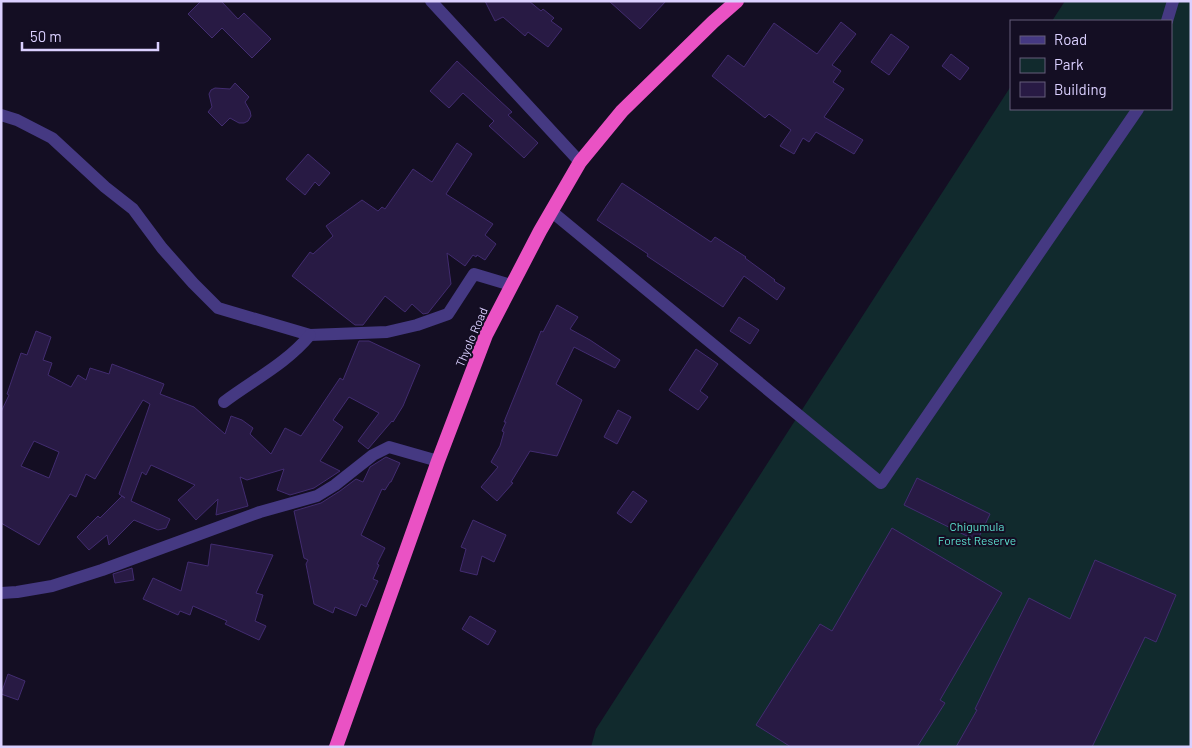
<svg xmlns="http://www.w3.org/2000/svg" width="1192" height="748" viewBox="0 0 1192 748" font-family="Barlow,sans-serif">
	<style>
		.green { fill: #112a2d }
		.building { fill: #281a44; stroke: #422c70; fill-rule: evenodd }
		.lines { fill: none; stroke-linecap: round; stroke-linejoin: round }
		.minor { stroke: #453982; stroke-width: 12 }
		.tertiary { stroke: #453982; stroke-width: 12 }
		.trunk { stroke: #ea52c4; stroke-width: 14 }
		.labels { text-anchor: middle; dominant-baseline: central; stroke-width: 4; stroke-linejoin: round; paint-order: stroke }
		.street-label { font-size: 12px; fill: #dbd0ff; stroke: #140e23 }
		.park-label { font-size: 12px; fill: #5cdfce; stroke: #140e23 }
	</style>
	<rect width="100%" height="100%" fill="#140e23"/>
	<polygon class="green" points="1065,1 1191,1 1191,747 591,747 596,729 1011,86 1011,109 1171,109 1171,21 1052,21"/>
	<g class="building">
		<polygon points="201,1 221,1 238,19 244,13 271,39 252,58 222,28 212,38 188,14"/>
		<polygon points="485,1 529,1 541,11 543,9 554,18 551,21 562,29 548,47 528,32 525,36 503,17 495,21"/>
		<polygon points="609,1 666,1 640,29"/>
		<polygon points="841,22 856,34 832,65 841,71 833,82 844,89 824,117 863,140 854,154 816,132 809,142 803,138 794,154 780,146 791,130 769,114 765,118 712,76 728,55 744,67 774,23 817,54"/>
		<polygon points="891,34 909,47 889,75 871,62"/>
		<polygon points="951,54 969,68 960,80 942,66"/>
		<polygon points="457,61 512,112 508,115 538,143 524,158 489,126 494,121 463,93 449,108 430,91"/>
		<polygon points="235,83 249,97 245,102 250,111 251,116 248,121 244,123 239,123 230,118 222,126 208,112 212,107 209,94 211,90 215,88 230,89"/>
		<polygon points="457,143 472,154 446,194 493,224 485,235 496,244 485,260 477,255 476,257 473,255 465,266 447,253 451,284 428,313 423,314 412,304 405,312 385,296 363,325 355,325 292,276 310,252 313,254 333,236 326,226 362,200 378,211 382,207 385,209 413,169 432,182"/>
		<polygon points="308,154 330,173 319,186 315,182 305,195 286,179"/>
		<polygon points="622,183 711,242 715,237 746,257 745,258 775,280 774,281 785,288 777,300 744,276 723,307 647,256 648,254 597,220"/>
		<polygon points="557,305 578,317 570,329 590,340 620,360 615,368 574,347 556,384 582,400 557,456 530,451 511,482 513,483 497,501 481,487 498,467 491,462 500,446 504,432 502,431 506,422 504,422 541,331 543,332"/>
		<polygon points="739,317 759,330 750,344 730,331"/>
		<path d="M36 331 51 337 43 360 52 363 48 375 71 387 78 375 86 380 90 368 109 374 112 364 164 384 160 394 194 407 225 434 231 416 242 420 253 428 250 434 271 454 285 428 301 436 340 378 343 380 359 341H369L420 365 403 406 393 422 392 421 368 449 358 441 379 413 349 397 333 420 343 427 320 461 340 471 314 488 290 495 277 490 284 469 247 480 240 477 248 506 216 515 218 499 196 520 178 500 195 485 151 465 146 475 142 472 131 501 170 519 166 528 158 530 134 520 109 545 107 535 89 550 77 537 98 516 100 518 122 496 125 498 119 494 150 404 143 400 95 479 86 474 76 497 70 494 39 545 1 523V412L9 395 7 394 21 353 27 355ZM34 441 59 452 49 478 21 466Z"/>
		<polygon points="696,349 718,364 700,391 708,397 698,410 669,390"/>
		<polygon points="618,410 631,417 617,444 604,437"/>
		<polygon points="386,457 400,463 391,482 390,482 385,490 382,489 361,535 385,548 377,564 379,565 373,579 378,581 366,607 361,604 356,616 335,607 333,613 314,604 306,564 308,560 304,558 294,511 321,503 340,491 356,479 363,482 370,467"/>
		<polygon points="917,478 990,514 977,541 904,505"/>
		<polygon points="633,491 647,501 631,523 617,513"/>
		<polygon points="473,520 506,535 494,562 482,556 477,575 460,571 466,549 461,547"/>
		<polygon points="892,528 1002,593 940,700 945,703 917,747 791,747 756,725 820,624 832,631"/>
		<polygon points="211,544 273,555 256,593 263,595 255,621 266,626 259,640 225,624 227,621 193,606 190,615 180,611 178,615 143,599 153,578 181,591 188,562 208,566"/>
		<polygon points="1095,560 1176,595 1156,642 1145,637 1092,747 956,747 977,710 975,709 1029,598 1070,619"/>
		<polygon points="132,568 134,580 115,583 113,574"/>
		<polygon points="470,616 496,631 488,645 462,629"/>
		<polygon points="8,674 25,681 18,700 1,694"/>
	</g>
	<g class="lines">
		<g class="minor">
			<polyline points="1167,21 1173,1"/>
			<polyline points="1,115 17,120 52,138 105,187 133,209 162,248 193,283 218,308 310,335 387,332 417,325 448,314 474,274 511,285"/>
			<polyline points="551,211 881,483 1138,109"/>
			<path d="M224 402C253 380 286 364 310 335"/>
			<polyline points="1,593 17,592 52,586 102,570 260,512 317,496 335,485 373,455 389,447 438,461"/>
		</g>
		<polyline class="tertiary" points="431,1 580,162"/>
		<polyline class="trunk" points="336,747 438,461 486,335 540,231 580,162 622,111 713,22 737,1"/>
	</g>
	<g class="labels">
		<g class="street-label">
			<text transform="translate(471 337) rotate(-67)">Thyolo Road</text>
		</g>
		<g class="park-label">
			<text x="977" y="526">Chigumula<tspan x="977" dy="14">Forest Reserve</tspan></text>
		</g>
	</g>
	<rect width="1192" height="748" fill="none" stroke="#dbd0ff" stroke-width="5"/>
	<rect x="1010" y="20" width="162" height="90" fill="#140e23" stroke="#645c7b"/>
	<rect x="1020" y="36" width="25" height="8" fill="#453982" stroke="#645c7b"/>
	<text x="1054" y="45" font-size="15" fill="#dbd0ff">Road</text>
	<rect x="1020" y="58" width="25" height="15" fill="#112a2d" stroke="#645c7b"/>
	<text x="1054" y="70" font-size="15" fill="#dbd0ff">Park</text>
	<rect x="1020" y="82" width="25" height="15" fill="#281a44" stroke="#645c7b"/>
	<text x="1054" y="95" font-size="15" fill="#dbd0ff">Building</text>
	<path d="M22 42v8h136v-8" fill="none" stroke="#dbd0ff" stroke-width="2.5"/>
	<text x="30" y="42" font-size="15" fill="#dbd0ff" stroke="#140e23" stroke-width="4" paint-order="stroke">50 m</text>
</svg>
